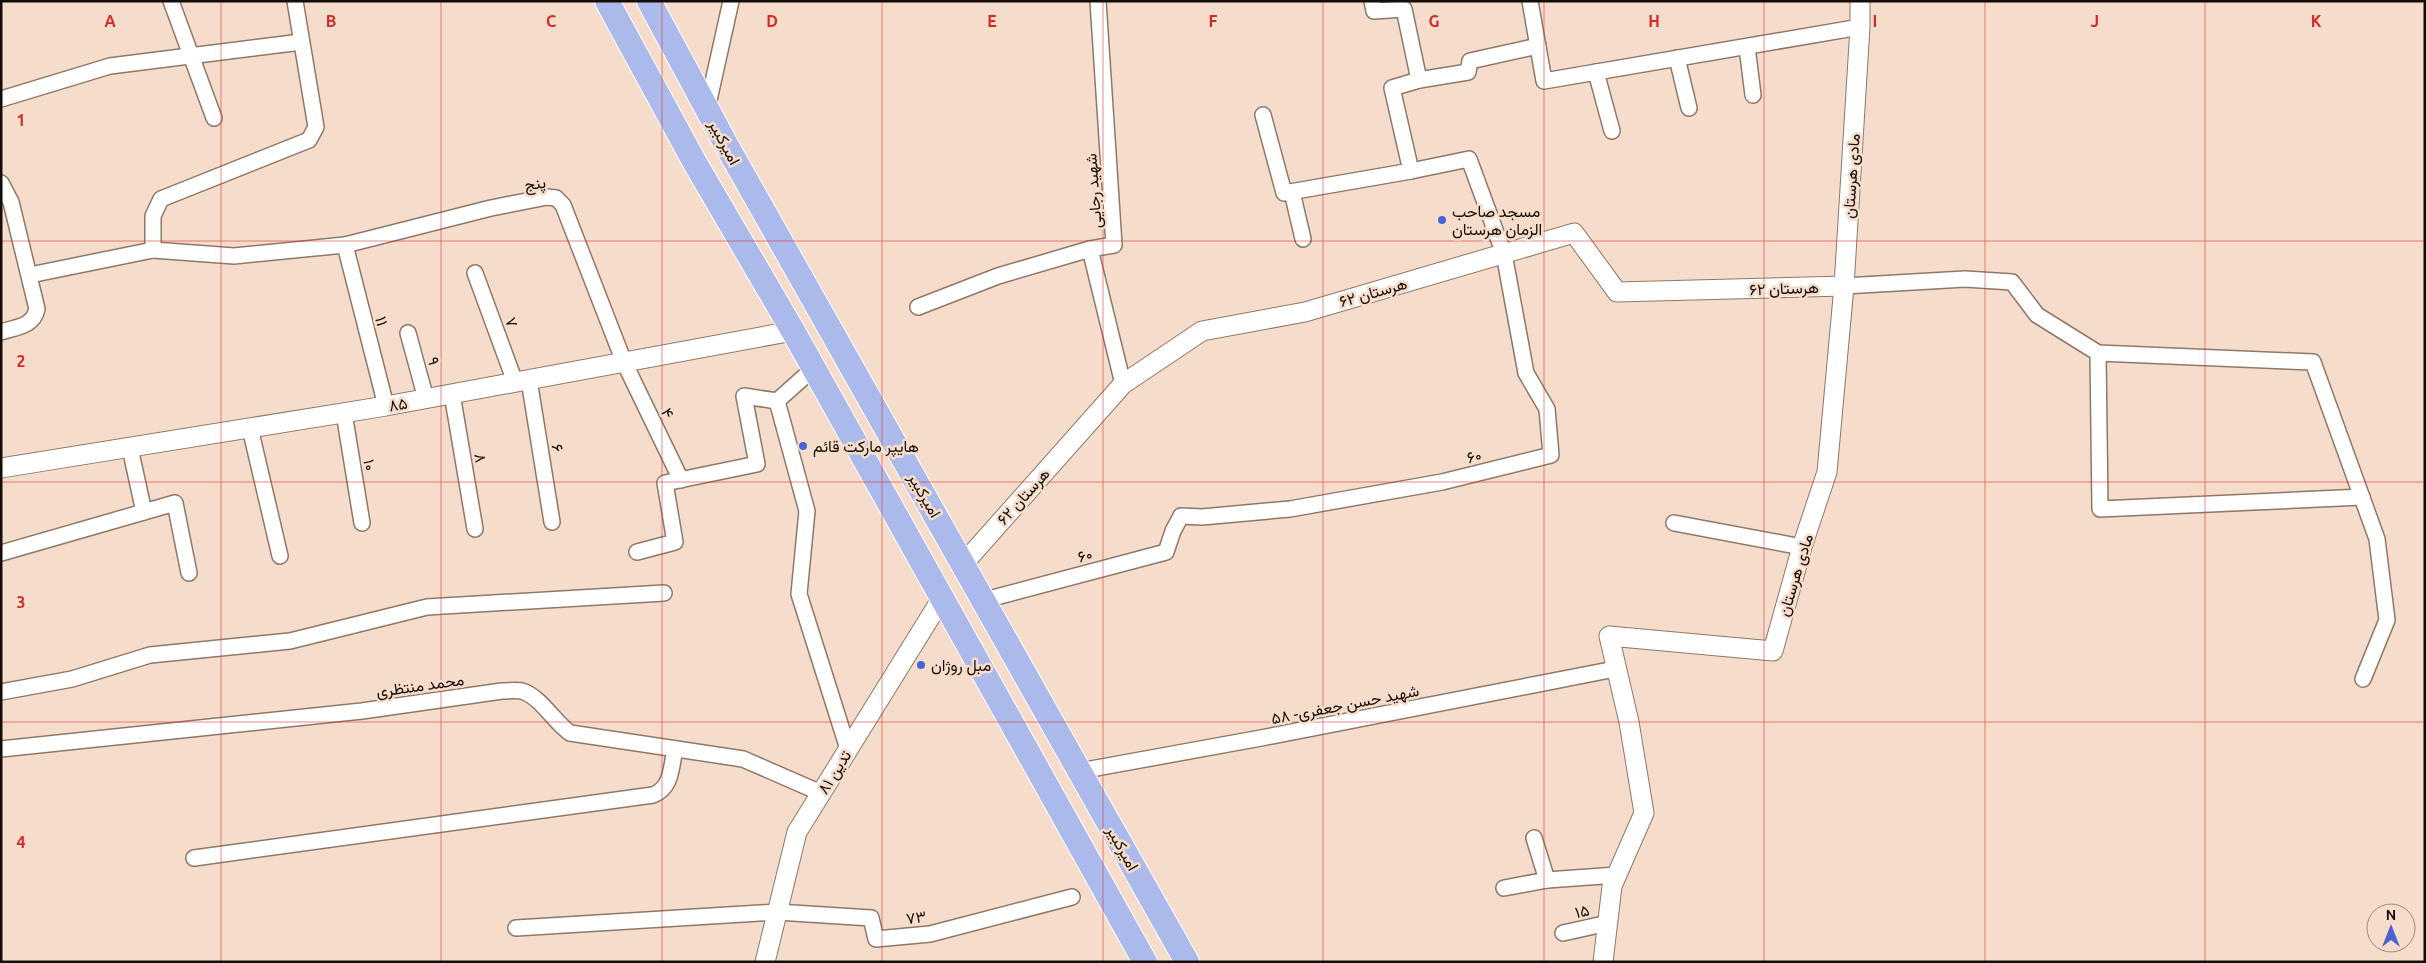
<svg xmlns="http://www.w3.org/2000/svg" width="2426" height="963" viewBox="0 0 2426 963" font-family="Ubuntu,Vazirmatn,sans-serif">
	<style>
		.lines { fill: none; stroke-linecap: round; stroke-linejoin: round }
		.minor-casing { stroke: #8e7868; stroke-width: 18 }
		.tertiary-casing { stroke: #8e7868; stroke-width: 21 }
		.primary-casing { stroke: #fff; stroke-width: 26 }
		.minor { stroke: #fff; stroke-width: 15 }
		.tertiary { stroke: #fff; stroke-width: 19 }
		.primary { stroke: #acbaeb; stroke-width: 24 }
		.grid { fill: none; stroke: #d62828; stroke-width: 1; stroke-opacity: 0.55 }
		.poi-dot { fill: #4b61d6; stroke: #f6ddcb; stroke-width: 2 }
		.labels { text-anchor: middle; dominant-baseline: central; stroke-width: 5; stroke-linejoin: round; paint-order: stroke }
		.street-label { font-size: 16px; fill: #140c06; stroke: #f6ddcb }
		.poi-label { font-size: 16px; fill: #140c06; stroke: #f6ddcb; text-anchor: start }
		.grid-label { font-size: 16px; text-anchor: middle; font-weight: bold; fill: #d62828; stroke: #f6ddcb; stroke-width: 5; stroke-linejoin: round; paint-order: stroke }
	</style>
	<rect width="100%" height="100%" fill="#f6ddcb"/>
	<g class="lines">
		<defs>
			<g id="minor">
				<polyline points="171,1 214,118"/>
				<polyline points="295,1 316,127 309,140 161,199 153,216 153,250 234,256 345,245 491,208 547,197 556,198 563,205 624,362 681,480"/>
				<polyline points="1098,1 1114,245 1090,249 1123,384"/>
				<polyline points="1372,1 1374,11 1404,9 1419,80 1468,72 1470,61 1538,46"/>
				<polyline points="1530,1 1544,81 1860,27"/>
				<polyline points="1747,47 1753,95"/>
				<polyline points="1677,58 1689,108"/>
				<polyline points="1596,72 1612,131"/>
				<polyline points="1,99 110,66 301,42"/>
				<polyline points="707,109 731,1"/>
				<polyline points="1263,115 1284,193 1411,171"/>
				<path d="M1 183 11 202 37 309C33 327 16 327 1 332"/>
				<polyline points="1292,192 1303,239"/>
				<polyline points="345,245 386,406"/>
				<polyline points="475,273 515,382"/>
				<polyline points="30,275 153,250"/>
				<polyline points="1844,286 1965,279 2012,282 2037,315 2098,353 2313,362 2377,539 2387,620 2363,679"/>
				<polyline points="918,307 998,276 1090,249"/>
				<polyline points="408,333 426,399"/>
				<polyline points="2098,353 2100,509 2362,497"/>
				<polyline points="814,368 777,401 807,511 799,594 848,749"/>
				<polyline points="529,380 552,522"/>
				<polyline points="452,394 475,529"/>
				<polyline points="344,413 362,523"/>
				<polyline points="250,428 280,556"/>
				<polyline points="130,448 144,512"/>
				<polyline points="1674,523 1802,547"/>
				<polyline points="637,552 675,542 665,483 757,464 744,396 777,401"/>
				<polyline points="1,553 175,503 189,573"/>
				<polyline points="985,600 1166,552 1173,531 1181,516 1202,517 1290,509 1442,482 1551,455 1547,409 1526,373 1504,254 1469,159 1411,171 1392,88 1419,80"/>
				<polyline points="1,692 72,679 150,655 290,641 427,607 664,593"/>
				<path d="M1 749 362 711 502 691C508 691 516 690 522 691 541 697 554 722 570 733L743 759 821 793"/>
				<polyline points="1080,771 1261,738 1615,669"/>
				<polyline points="1534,838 1547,880"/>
				<path d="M194 858 653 795C672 788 671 767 675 749"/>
				<polyline points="1504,888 1547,880 1617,875"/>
				<polyline points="516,928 777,912 871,918 876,939 930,934 1072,897"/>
				<polyline points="1563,933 1608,923"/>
			</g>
			<g id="tertiary">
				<polyline points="1,468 386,406 793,331"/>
				<polyline points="964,563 1123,384 1202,331 1305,312 1574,233 1617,292 1844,286"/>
				<polyline points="765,962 797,832 942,598"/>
				<polyline points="1603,962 1612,886 1644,813 1629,722 1609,636 1773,651 1802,547 1827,472 1844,286 1860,27 1860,1"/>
			</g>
			<g id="primary">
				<polyline points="607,1 695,163 793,331 1145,962"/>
				<polyline points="649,1 728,148 1187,962"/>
			</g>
		</defs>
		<use href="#minor" class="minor-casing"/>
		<use href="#tertiary" class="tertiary-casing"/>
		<use href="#primary" class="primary-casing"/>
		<use href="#minor" class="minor"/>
		<use href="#tertiary" class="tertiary"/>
		<use href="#primary" class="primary"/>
	</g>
	<path class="grid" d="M221 1V962M441 1V962M662 1V962M882 1V962M1103 1V962M1323 1V962M1544 1V962M1764 1V962M1985 1V962M2205 1V962M1 241H2425M1 482H2425M1 722H2425"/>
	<g class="poi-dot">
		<circle cx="1442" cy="220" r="5"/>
		<circle cx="803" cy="446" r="5"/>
		<circle cx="921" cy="665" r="5"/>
	</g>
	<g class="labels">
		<g class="street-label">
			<text transform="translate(725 142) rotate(62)">امیرکبیر</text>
			<text transform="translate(1851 176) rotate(-86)">مادی هرستان</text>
			<text transform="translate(535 183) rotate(-8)">پنج</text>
			<text transform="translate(1093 191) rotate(-94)">شهید رجایی</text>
			<text transform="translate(1784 288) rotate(-2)">هرستان ۶۲</text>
			<text transform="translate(1373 292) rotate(-16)">هرستان ۶۲</text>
			<text transform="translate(382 321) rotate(76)">۱۱</text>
			<text transform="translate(512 322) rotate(70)">۷</text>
			<text transform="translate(434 361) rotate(75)">۹</text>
			<text transform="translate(398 404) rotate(-10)">۸۵</text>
			<text transform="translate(668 413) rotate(64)">۴</text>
			<text transform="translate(558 448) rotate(81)">۶</text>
			<text transform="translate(1474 456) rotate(-14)">۶۰</text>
			<text transform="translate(481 458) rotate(81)">۸</text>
			<text transform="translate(370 465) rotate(81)">۱۰</text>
			<text transform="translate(925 495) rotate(60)">امیرکبیر</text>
			<text transform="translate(1023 496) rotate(-48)">هرستان ۶۲</text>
			<text transform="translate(1085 555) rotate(-15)">۶۰</text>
			<text transform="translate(1795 575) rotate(-73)">مادی هرستان</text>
			<text transform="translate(420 685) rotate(-8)">محمد منتظری</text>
			<text transform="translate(1345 704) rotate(-11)">شهید حسن جعفری- ۵۸</text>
			<text transform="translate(834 772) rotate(-58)">تدین ۸۱</text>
			<text transform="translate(1123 848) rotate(61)">امیرکبیر</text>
			<text transform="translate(1582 911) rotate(-12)">۱۵</text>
			<text transform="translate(916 917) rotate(-7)">۷۳</text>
		</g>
		<g class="poi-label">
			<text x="1452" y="211">مسجد صاحب<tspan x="1452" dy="18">الزمان هرستان</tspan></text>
			<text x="813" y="446">هایپر مارکت قائم</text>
			<text x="931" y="665">مبل روژان</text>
		</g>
	</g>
	<g class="grid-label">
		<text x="110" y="27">A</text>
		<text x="331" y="27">B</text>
		<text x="551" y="27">C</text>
		<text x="772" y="27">D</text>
		<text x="992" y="27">E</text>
		<text x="1213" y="27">F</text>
		<text x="1434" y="27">G</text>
		<text x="1654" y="27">H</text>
		<text x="1875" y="27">I</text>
		<text x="2095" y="27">J</text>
		<text x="2316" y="27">K</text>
		<text x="21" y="126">1</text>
		<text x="21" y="367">2</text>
		<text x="21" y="608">3</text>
		<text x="21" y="848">4</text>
	</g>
	<rect width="2426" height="963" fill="none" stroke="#140c06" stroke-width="5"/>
	<g transform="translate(2391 928)"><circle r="24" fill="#f6ddcb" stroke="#9c897c"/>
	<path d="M0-4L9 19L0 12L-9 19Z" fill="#4b61d6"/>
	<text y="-8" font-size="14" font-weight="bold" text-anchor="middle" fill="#140c06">N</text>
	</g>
</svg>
